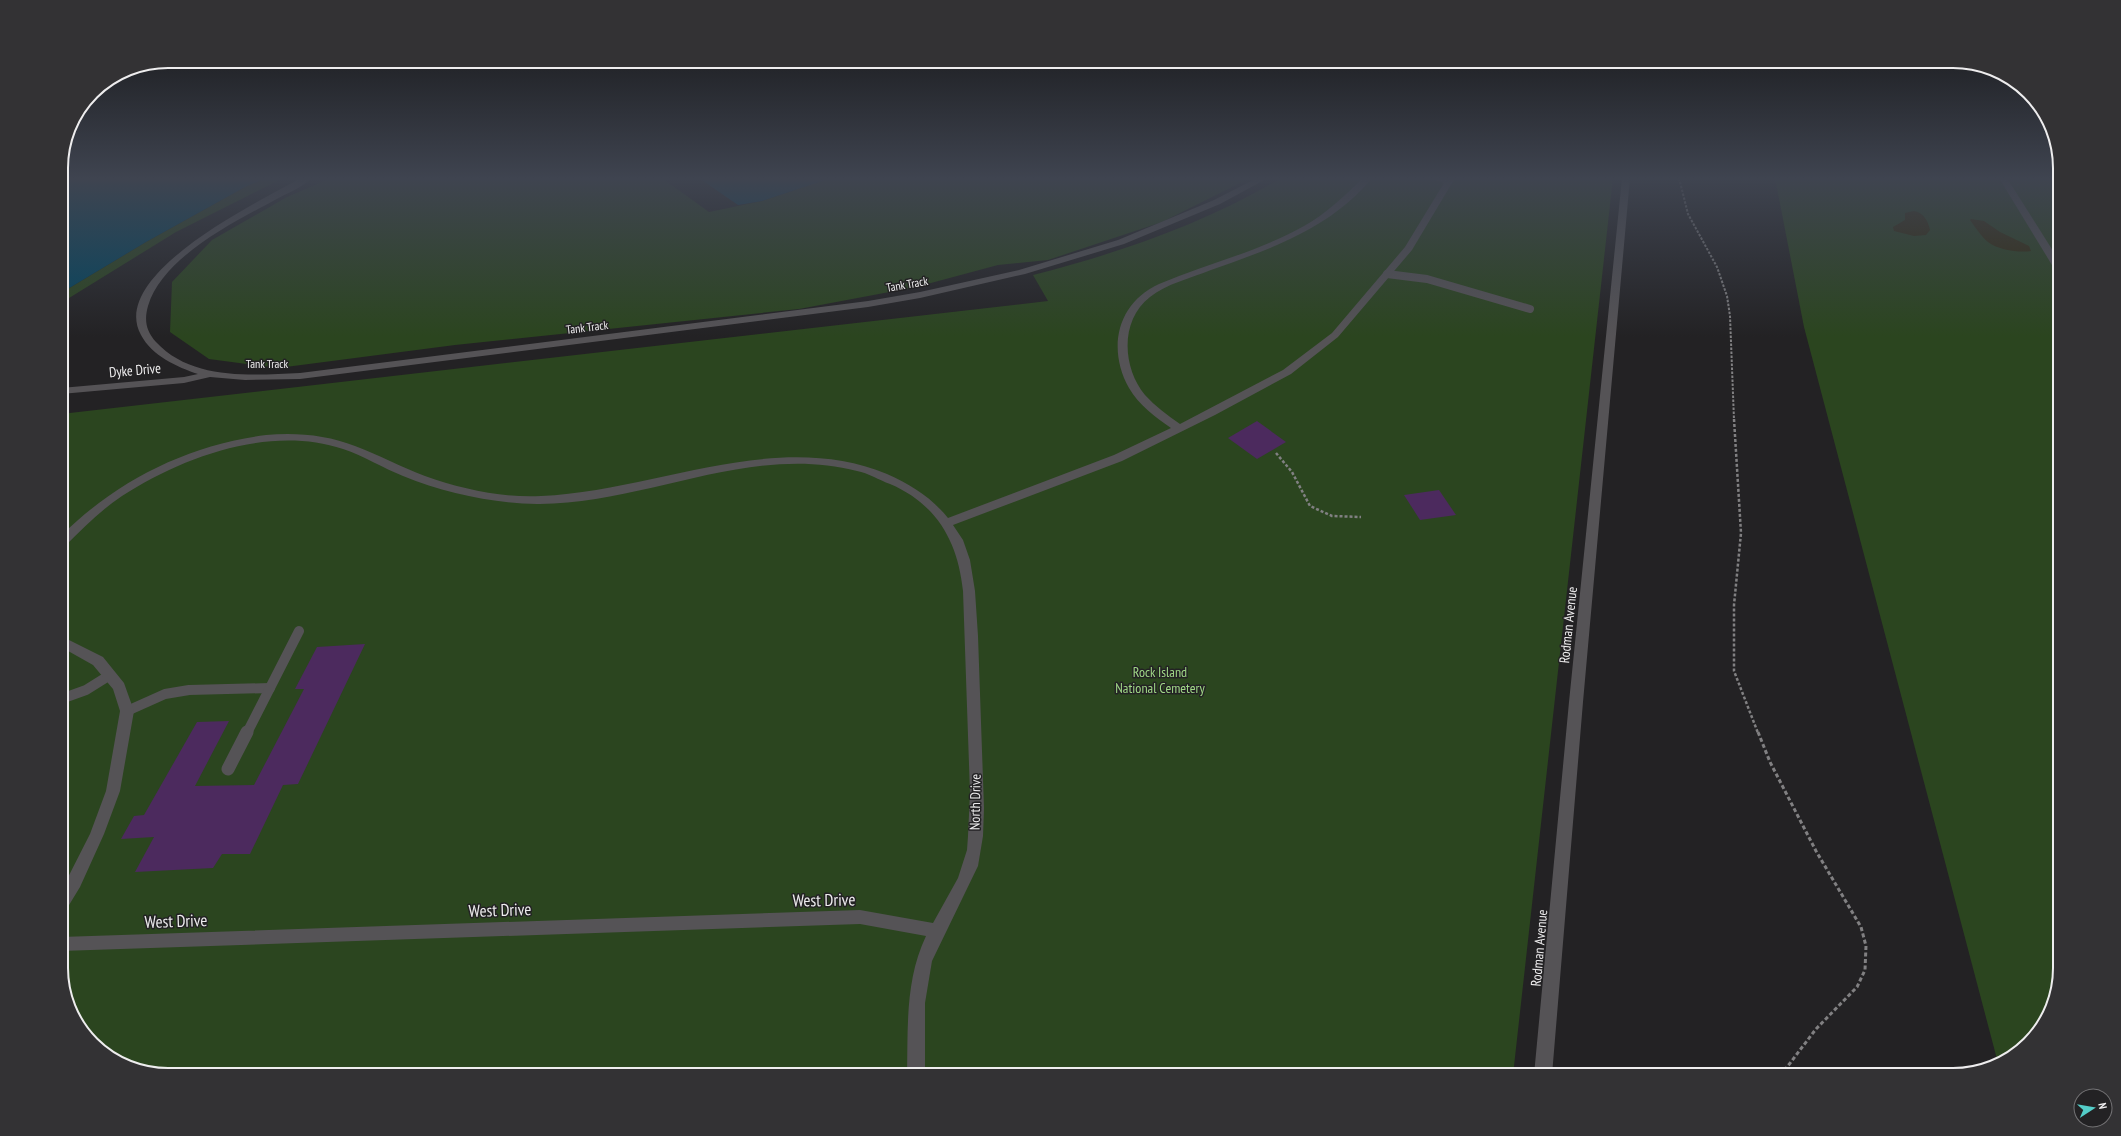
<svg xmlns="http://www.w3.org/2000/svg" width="2121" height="1136" viewBox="0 0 2121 1136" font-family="'PT Sans Narrow',sans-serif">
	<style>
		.green { fill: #2b451f }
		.sand { fill: #312908 }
		.water { fill: #014560 }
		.building { fill: #4c2a5e }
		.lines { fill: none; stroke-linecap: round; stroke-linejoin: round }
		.path-far2 { stroke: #818082; stroke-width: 2; stroke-dasharray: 2.5 1.5; stroke-linecap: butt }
		.path-far1 { stroke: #818082; stroke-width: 2.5; stroke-dasharray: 3 2; stroke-linecap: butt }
		.path { stroke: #818082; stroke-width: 3; stroke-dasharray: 4 2.5; stroke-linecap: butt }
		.lane-far2 { stroke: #555356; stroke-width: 8 }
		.lane-far1 { stroke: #555356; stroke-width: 10 }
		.lane { stroke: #555356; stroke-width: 13 }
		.street { fill: #555356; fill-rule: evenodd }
		.labels { text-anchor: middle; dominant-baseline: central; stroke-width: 3; stroke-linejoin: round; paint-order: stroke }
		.far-street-label { font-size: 12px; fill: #eeedee; stroke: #232224 }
		.street-label { font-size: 14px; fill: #eeedee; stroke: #232224 }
		.park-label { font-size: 14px; fill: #a0d887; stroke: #232224 }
		.near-street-label { font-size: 17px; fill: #eeedee; stroke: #232224 }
		.rim { fill: none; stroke: #eeedee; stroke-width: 2 }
	</style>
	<rect width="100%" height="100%" fill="#232224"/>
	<g class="green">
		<polygon points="266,178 283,178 176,232 61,303 61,293 146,242 245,187"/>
		<polygon points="331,178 662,178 709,212 762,201 831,178 1250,178 1162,222 1048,260 998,265 916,287 799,309 455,345 278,368 209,359 170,332 172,282 212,240 287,197"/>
		<path d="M1281 178H1613L1513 1075H168L120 1064 79 1027 61 975V414L1048 301 1033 275C1119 253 1204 224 1281 178Z"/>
		<polygon points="1775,178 2060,178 2060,968 2049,1016 2007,1061 1998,1063 1804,327"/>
	</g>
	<g class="sand">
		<path d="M1914 211C1924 213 1928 221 1930 230L1926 235 1914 236 1894 231 1893 227 1905 220V213Z"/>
		<path d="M1971 219 1984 221 2000 232 2029 246 2031 251C2020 253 1998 250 1988 242 1982 237 1975 227 1970 220Z"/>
	</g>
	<g class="water">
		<polygon points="61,178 266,178 245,187 146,242 61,293"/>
		<polygon points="699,178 831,178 762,201 738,205"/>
	</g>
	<g class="building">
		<polygon points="1257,421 1286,442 1257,459 1228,438"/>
		<polygon points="1439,490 1456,515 1420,520 1404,495"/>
		<polygon points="365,644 298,784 283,785 250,854 222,854 213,868 135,872 154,837 121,839 134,816 144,815 197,722 229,721 195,786 254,785 304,689 295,689 317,647"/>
	</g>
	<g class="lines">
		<polyline class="path-far2" points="1679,178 1688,214 1717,267 1727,296 1730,316 1734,420"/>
		<g class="path-far1">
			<polyline points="1734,419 1741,533 1734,605 1734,671 1758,733"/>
			<polyline points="1276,453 1292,472 1310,506 1332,516 1361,517"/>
		</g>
		<polyline class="path" points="1758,732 1770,762 1816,851 1861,927 1866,946 1865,970 1857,987 1816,1029 1781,1075"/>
		<polyline class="lane-far2" points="1387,274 1427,279 1530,309"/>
		<g class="lane-far1">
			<polyline points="61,699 86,690 110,675"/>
			<polyline points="127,711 165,694 189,690 270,688"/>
			<polyline points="247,733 299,631"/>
		</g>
		<polyline class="lane" points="228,769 247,732"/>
		<g class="street">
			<path d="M301 178H312C302 188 285 194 273 201 232 223 162 258 148 306 144 320 146 331 156 342 192 381 253 375 300 373L868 301 920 292 1019 270 1118 240 1214 200 1257 178H1268L1220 204 1124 244 1025 274 920 298 868 307 300 379 245 380 210 377 184 383 61 394V388L184 377 198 374C177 367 152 356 141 335 107 274 262 200 301 178Z"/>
			<path d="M1363 178H1372C1330 229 1270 249 1211 270 1191 278 1166 284 1150 297 1120 320 1122 367 1145 395 1155 406 1167 415 1180 424L1283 370 1332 333 1405 247 1444 183 1430 178H1455L1412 250 1338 337 1291 374 1215 415 1122 461 953 525 963 540 970 560 975 591 978 636 984 808 983 836 978 866 932 961 925 1003V1075H907C908 1028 905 980 926 936L860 924 61 951V937L860 910 933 923 958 878 967 850 968 836 970 793 963 591C958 542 937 504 890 484 879 480 868 473 857 471 749 443 644 505 537 504 491 503 445 493 403 476 383 468 364 456 343 449 270 425 184 456 122 496 101 510 83 528 65 546L61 547V536C117 480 188 445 266 435 295 432 328 435 355 446 379 455 401 467 425 476 461 489 503 498 541 496 655 491 776 428 887 474 911 485 931 497 948 518L1114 455 1171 428C1155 417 1139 405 1129 388 1107 349 1117 303 1159 284 1206 264 1258 252 1304 226 1326 214 1344 196 1363 178Z"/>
			<polygon points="1622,178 1630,178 1583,702 1552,1075 1534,1075 1569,702"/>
			<polygon points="1999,178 2007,178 2060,262 2060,273 2055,270"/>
			<polygon points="61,636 103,657 124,683 134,711 120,791 104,834 80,887 66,910 61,912 61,891 90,834 106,791 120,711 113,689 93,665 61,647"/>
		</g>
	</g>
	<linearGradient id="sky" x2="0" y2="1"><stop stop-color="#131314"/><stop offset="0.53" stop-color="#3f4450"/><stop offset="1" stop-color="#3f4450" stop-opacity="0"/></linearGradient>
	<rect width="2121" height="337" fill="url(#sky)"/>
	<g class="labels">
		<g class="far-street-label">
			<text transform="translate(907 284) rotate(-10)">Tank Track</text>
			<text transform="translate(587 327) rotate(-7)">Tank Track</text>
			<text x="267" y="363">Tank Track</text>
		</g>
		<g class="street-label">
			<text transform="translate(135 370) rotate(-5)">Dyke Drive</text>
			<text transform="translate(1568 625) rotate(-84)">Rodman Avenue</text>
			<text transform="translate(975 802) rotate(-89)">North Drive</text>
			<text transform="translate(1539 948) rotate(-85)">Rodman Avenue</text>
		</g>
		<g class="park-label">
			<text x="1160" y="672">Rock Island<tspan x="1160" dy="16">National Cemetery</tspan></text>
		</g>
		<g class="near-street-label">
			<text transform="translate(824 900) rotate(-1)">West Drive</text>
			<text transform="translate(500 910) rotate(-2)">West Drive</text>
			<text transform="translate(176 921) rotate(-2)">West Drive</text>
		</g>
	</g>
	<path d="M0 0H2121V1136H0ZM168 68H1953A100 100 0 0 1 2053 168V968A100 100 0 0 1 1953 1068H168A100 100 0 0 1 68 968V168A100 100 0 0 1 168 68Z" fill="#333234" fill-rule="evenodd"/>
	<path class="rim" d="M168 68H1953A100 100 0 0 1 2053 168V968A100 100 0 0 1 1953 1068H168A100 100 0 0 1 68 968V168A100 100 0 0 1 168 68Z"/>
	<g transform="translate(2093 1108) rotate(78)"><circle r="19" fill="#232224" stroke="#747375"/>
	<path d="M0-3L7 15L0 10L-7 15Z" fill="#54cdc8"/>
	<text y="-6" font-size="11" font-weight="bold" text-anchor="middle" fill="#eeedee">N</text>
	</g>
</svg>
